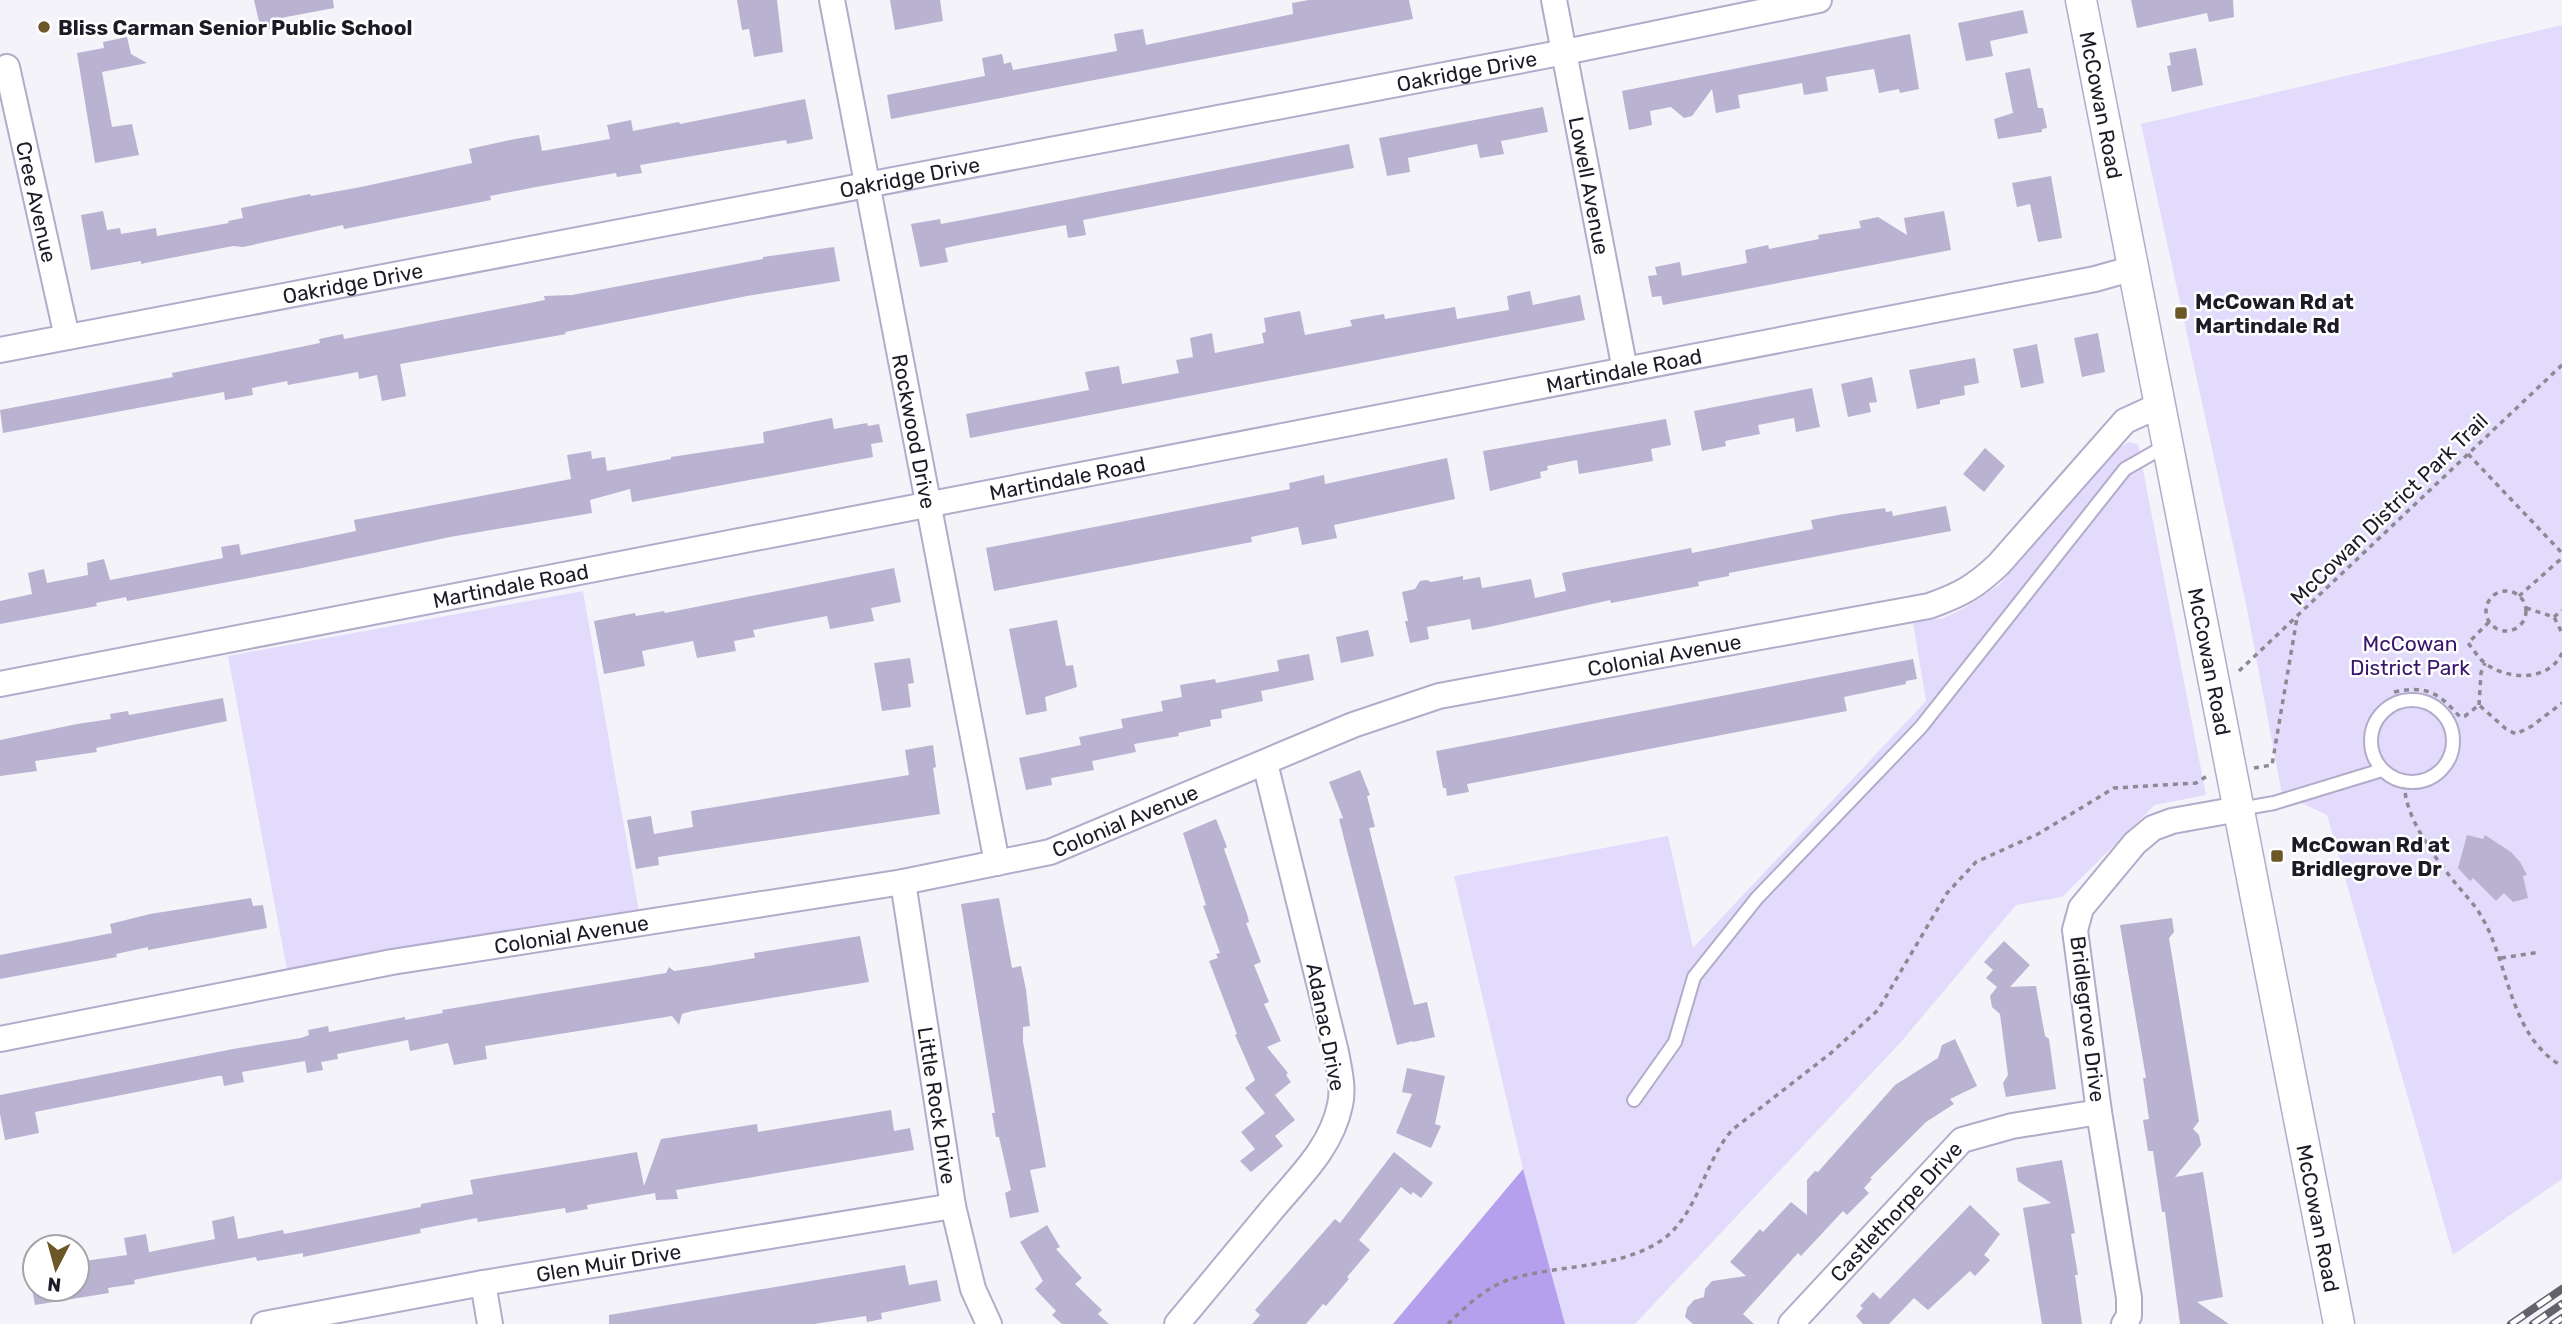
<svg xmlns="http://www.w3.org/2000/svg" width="2562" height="1324" viewBox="0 0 2562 1324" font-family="Rubik,sans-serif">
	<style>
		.green { fill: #e3dbfc }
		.forest { fill: #b5a0ed }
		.building { fill: #b9b2d1 }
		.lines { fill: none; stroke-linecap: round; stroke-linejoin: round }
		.service-casing { stroke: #b3abca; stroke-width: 16 }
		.minor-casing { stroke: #b3abca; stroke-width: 28 }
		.tertiary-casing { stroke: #b3abca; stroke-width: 33 }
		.path { stroke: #8c8993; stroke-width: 3.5; stroke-dasharray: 5 5; stroke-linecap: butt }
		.service { stroke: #fff; stroke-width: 12 }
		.minor { stroke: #fff; stroke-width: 24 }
		.tertiary { stroke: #fff; stroke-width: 30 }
		.rail-casing { stroke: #63616b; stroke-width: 8 }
		.rail { stroke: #fff; stroke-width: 5; stroke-dasharray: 16; stroke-linecap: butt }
		.poi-dot { fill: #6c5726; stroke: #fff; stroke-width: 2.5 }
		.labels { text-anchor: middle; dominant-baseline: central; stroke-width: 5; stroke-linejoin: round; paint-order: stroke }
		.poi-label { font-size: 21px; font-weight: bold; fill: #1e1b27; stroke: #fff; text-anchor: start }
		.street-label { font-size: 21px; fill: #1e1b27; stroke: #fff }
		.park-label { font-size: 21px; fill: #39156d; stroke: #fff }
	</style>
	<rect width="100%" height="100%" fill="#f5f3fa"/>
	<g class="green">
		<polygon points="2562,25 2562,1179 2453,1255 2327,815 2282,794 2246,604 2141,124"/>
		<polygon points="2129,442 2138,444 2206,795 2155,805 2062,897 2016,905 1901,1042 1635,1324 1565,1324 1523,1169 1454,876 1668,836 1693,948 1926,701 1913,623 1944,618 1966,607 1999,585 2120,447"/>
		<polygon points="583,591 639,912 288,975 228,656"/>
	</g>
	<polygon class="forest" points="1523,1169 1565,1324 1393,1324"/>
	<g class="building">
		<polygon points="254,0 333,0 334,8 281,18 283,27 261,30"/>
		<polygon points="737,0 777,0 783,52 754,57 749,29 742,30"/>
		<polygon points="890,0 940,0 943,21 895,30"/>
		<polygon points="1309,0 1409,0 1413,19 891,119 887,95 985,76 982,58 1002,54 1004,64 1011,62 1013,70 1117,51 1114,34 1143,29 1146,45 1293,14 1292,3"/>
		<polygon points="2131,0 2233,0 2234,17 2209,22 2207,13 2137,28"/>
		<polygon points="2023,10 2028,33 1990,41 1993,56 1966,61 1958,23"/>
		<polygon points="1910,34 1919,89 1900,93 1899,89 1879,93 1874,69 1826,77 1828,91 1804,95 1802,83 1738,95 1740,108 1716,113 1712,89 1692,116 1684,118 1671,107 1650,111 1652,125 1629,130 1622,91"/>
		<polygon points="127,37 131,54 147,63 102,72 112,127 132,124 139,155 95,163 77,53 104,48 103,42"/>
		<polygon points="2196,48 2203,85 2172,92 2167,66 2171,65 2169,53"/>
		<polygon points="2030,68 2038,108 2043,108 2047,128 2042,129 2042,132 1998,139 1994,119 2013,113 2005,73"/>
		<polygon points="805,99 813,139 787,144 786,140 640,165 642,173 617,177 616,173 536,187 490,196 491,200 344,229 343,225 243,247 233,246 150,262 141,264 141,261 91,270 81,215 103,211 107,230 120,228 121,234 156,228 157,236 229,223 228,221 243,218 241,208 310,194 311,196 361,187 472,163 469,149 515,139 539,135 542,151 610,139 607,125 631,120 633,131 679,122 680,124"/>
		<polygon points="1543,107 1548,132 1501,141 1504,154 1480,158 1477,144 1408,158 1410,172 1387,176 1379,138"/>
		<polygon points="1349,144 1354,168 1083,220 1086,235 1068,238 1066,225 964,244 945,248 948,262 920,267 911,224 940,219 941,224 994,214"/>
		<polygon points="2051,176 2062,238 2038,242 2030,204 2017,207 2012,183"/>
		<polygon points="1944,211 1951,250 1663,305 1661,296 1652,297 1648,276 1657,275 1655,267 1680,262 1682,276 1747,263 1745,250 1768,245 1769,249 1819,239 1818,235 1861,228 1859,221 1878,217 1907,235 1904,218"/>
		<polygon points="834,247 840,281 747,296 565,332 566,334 400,364 406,396 382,401 377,375 359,379 358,372 288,385 287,381 252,388 253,395 225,400 224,392 3,433 0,410 173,377 172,373 320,343 319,339 343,334 344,339 545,300 544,296 572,295 763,259 763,257"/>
		<polygon points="1530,291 1533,305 1580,295 1585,320 970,438 966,414 1089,390 1085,372 1119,366 1122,384 1179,373 1176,360 1193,357 1190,338 1212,333 1215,353 1264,343 1262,333 1266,332 1264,318 1300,311 1305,335 1352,326 1350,320 1384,314 1385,319 1455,307 1457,319 1509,310 1507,296"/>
		<polygon points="2098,333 2105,372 2082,377 2074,338"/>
		<polygon points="2037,344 2044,383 2021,388 2013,349"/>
		<polygon points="1975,358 1979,383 1964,386 1965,395 1940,400 1940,404 1917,409 1909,370"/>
		<polygon points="1872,377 1877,402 1869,403 1871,412 1848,417 1841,384"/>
		<polygon points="1812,388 1820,427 1796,432 1794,418 1758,425 1760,434 1725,441 1726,446 1702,451 1694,411"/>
		<polygon points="832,418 834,429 867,423 868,426 879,424 883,442 871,444 873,457 632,502 630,489 590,500 592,513 450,537 302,568 127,601 126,597 96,603 97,606 0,624 0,601 32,594 28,573 44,569 47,583 88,575 87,563 104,559 110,580 167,569 223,558 221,547 239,544 241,555 356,531 354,520 571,479 567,455 591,451 592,459 605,457 607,471 671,459 671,457 764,443 763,432"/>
		<polygon points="1666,419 1671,445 1651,449 1653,461 1579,474 1577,460 1547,466 1548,470 1540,472 1541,478 1490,491 1483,451"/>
		<polygon points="1985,448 2005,466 1984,492 1963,474"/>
		<polygon points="1447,458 1455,499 1334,525 1337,538 1302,545 1298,527 1251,537 1252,542 994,591 986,548 1290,489 1289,483 1324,475 1325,484"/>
		<polygon points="1946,506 1951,531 1729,573 1729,576 1698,582 1699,586 1611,603 1610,600 1489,627 1472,630 1470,619 1427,627 1429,639 1410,643 1405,621 1408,621 1402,592 1415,589 1420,581 1427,580 1431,582 1463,576 1463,580 1480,577 1482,588 1531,579 1535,598 1566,591 1562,573 1691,548 1692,553 1813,529 1811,520 1844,514 1885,508 1886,512 1892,511 1893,516"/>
		<polygon points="894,568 901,602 871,608 874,621 830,629 827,616 753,630 755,637 734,641 736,651 697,658 693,641 642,651 645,666 604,674 594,621 635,613 636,616 664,611 665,613"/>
		<polygon points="1057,620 1066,666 1073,665 1077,687 1045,697 1047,711 1026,715 1009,629"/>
		<polygon points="1368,630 1374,656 1341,663 1336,637"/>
		<polygon points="1309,654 1314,680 1261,691 1263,701 1221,710 1222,718 1210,720 1211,726 1178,733 1179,736 1134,744 1136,752 1092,761 1094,770 1051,778 1052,785 1026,790 1019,758 1081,745 1079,737 1123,728 1121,719 1163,711 1161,701 1182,697 1180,685 1215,679 1216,683 1279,671 1277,660"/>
		<polygon points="910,658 914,683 908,684 911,707 882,711 874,663"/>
		<polygon points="1913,659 1917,679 1906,681 1906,684 1844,697 1847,711 1467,784 1469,792 1447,796 1446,788 1443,788 1436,751"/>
		<polygon points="223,698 227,721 96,748 97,752 35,761 37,771 0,776 0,740 77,724 111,719 110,714 128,711 129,715"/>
		<polygon points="933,745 936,767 933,768 940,814 658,857 659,865 636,869 627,820 651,816 654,834 693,827 691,811 909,775 905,750"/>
		<polygon points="1360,770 1370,795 1367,796 1375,827 1369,828 1414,1005 1427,1002 1435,1037 1413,1042 1413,1041 1397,1045 1339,819 1343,818 1329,782"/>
		<polygon points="1216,819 1227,847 1224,849 1247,914 1249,922 1246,923 1261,962 1254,965 1269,1002 1264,1004 1281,1041 1267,1047 1288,1073 1286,1075 1291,1082 1275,1095 1295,1120 1275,1136 1283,1146 1251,1172 1240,1161 1255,1149 1241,1132 1265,1113 1245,1088 1255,1080 1235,1035 1237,1034 1209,961 1218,958 1216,954 1220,953 1203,906 1206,905 1183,833"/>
		<polygon points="2467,835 2483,839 2485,835 2511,852 2520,862 2527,875 2523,876 2528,898 2513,902 2504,893 2496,901 2473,878 2470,881 2458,868"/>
		<polygon points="251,898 253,906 263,905 267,928 148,950 148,947 116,954 117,957 0,979 0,955 112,933 110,924 150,914"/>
		<polygon points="999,898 1012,968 1021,966 1026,990 1030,1026 1023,1027 1023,1042 1046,1167 1030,1170 1039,1212 1010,1218 1005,1193 1011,1190 999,1137 996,1137 992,1113 995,1113 961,904"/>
		<polygon points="2172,918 2174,932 2169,938 2199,1121 2193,1129 2199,1135 2201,1145 2175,1177 2203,1172 2223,1297 2197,1302 2229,1324 2180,1324 2165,1212 2162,1212 2153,1151 2148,1151 2143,1120 2149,1119 2143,1078 2146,1078 2120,925"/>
		<polygon points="860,936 869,982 692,1011 682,1014 679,1025 672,1016 485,1046 487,1059 454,1065 448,1043 410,1051 408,1040 337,1054 338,1059 321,1062 323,1070 307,1073 305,1061 242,1072 244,1082 224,1086 222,1076 218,1076 35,1112 39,1133 5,1140 0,1114 0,1095 233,1049 301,1038 309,1035 308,1030 328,1026 329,1032 405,1017 405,1020 443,1013 442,1010 666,973 669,967 674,971 708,966 755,958 754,953"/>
		<polygon points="2004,941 2030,965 2010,987 2036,986 2045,1036 2049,1039 2056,1089 2006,1097 2003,1083 2008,1075 2000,1014 1992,1007 1990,996 1997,987 1986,978 1993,970 1984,962"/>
		<polygon points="1955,1039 1977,1086 1950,1099 1954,1104 1926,1122 1870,1178 1872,1179 1864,1188 1869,1193 1847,1215 1843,1211 1801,1256 1798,1253 1743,1314 1754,1324 1693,1324 1685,1317 1687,1308 1694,1300 1704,1297 1705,1289 1712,1281 1746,1276 1730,1262 1760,1229 1763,1232 1791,1202 1807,1215 1807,1180 1815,1171 1818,1172 1895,1085 1938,1058 1942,1045"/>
		<polygon points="1407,1068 1445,1076 1435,1124 1441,1126 1431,1148 1396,1133 1412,1094 1402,1092"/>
		<polygon points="891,1110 894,1131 910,1128 914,1150 676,1190 678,1199 656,1200 655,1193 587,1205 588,1209 566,1213 565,1208 478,1222 477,1218 420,1229 421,1233 303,1257 303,1253 257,1261 256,1257 154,1276 134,1280 135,1284 108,1288 109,1293 35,1305 32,1289 77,1289 77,1262 127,1255 124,1238 146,1234 149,1252 215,1239 212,1221 234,1216 238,1239 283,1230 284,1234 421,1207 421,1204 473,1194 470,1180 637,1152 644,1186 661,1139 757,1124 758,1132"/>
		<polygon points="1394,1152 1433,1183 1421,1198 1413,1192 1411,1195 1401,1187 1359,1240 1370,1250 1347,1277 1349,1279 1326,1306 1323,1304 1306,1324 1252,1324 1260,1315 1255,1310 1335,1219 1340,1223"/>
		<polygon points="2062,1160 2075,1233 2071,1234 2078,1275 2075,1275 2082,1324 2042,1324 2023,1208 2051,1203 2018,1181 2016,1168"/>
		<polygon points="1970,1205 2000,1234 1984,1255 1990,1260 1975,1276 1970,1271 1928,1310 1914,1298 1889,1324 1863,1324 1856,1316 1863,1308 1860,1306 1873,1292 1880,1299"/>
		<polygon points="1047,1225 1060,1247 1056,1249 1082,1278 1075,1284 1102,1310 1098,1314 1109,1324 1062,1324 1052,1315 1056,1311 1035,1289 1043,1281 1020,1242"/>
		<polygon points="905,1265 909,1285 937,1280 941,1301 881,1313 882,1319 867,1322 866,1316 814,1324 609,1324 609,1315"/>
	</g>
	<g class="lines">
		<defs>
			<g id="service">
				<circle cx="2412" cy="741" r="41"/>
				<polyline points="2240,809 2274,803 2382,770"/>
				<polyline points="1634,1100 1675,1042 1694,977 1757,898 1921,727 2125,469 2167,445"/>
			</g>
			<g id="minor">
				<path id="s1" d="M832 0 997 863"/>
				<path id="s2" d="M1554 0 1625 370"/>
				<path id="s3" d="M7 67 67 337"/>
				<path id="s4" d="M0 350 1565 52 1819 0"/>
				<path id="s5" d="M0 684 2095 279 2134 268"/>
				<path id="s6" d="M903 882 953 1206 973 1289 989 1324"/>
				<path id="s7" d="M0 1039 392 962 903 882 1050 852 1353 725 1439 696 1929 606C1960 595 1975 587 1999 564L2125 421 2160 405"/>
				<polyline points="483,1283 490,1324"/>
				<path id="s8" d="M264 1324 483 1283 953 1206"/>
				<path d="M1177 1324C1208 1287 1239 1249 1270 1212 1297 1179 1331 1149 1340 1105 1344 1088 1339 1069 1336 1052L1265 763"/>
				<path id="s9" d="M1791 1324 1962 1140 2012 1126 2099 1112"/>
				<polyline points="2124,1324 2129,1316 2129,1298 2099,1112 2075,930 2081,908 2135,843 2153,828 2172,821 2239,809"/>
			</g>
			<g id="tertiary">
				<path id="s10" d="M2081 0 2339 1324"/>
			</g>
		</defs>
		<use href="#service" class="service-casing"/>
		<use href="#minor" class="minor-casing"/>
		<use href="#tertiary" class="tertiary-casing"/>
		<g class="path">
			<polyline points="2468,454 2562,553"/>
			<circle cx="2506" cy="611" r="20"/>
			<polyline points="2519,596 2562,558"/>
			<polyline points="2526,608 2554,617 2562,633"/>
			<polyline points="2554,617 2562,610"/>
			<path d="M2489 622 2468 643C2473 649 2479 659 2486 664 2508 680 2549 682 2562 653"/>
			<polyline points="2239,671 2562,365"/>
			<path d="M2394 692C2427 685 2439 693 2460 717L2465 716 2479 705 2506 729 2516 734 2532 726 2562 703"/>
			<polyline points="2479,705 2481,673 2485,663"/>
			<polyline points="2254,768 2272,765 2297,618"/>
			<path d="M2405 783C2402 814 2437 861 2457 885 2465 895 2474 904 2480 914 2510 963 2508 1035 2562 1066"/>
			<polyline points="2501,958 2540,952"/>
			<path d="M1448 1324C1465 1307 1485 1288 1508 1280 1557 1264 1614 1270 1659 1242 1698 1217 1703 1163 1732 1130L1831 1053 1878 1010 1947 893 1976 862 2038 834 2114 788 2196 783 2207 776"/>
		</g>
		<use href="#service" class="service"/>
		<use href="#minor" class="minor"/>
		<use href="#tertiary" class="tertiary"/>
		<defs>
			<g id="rail">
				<polyline points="2511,1324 2562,1289"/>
				<polyline points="2533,1324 2562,1304"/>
				<polyline points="2553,1324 2562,1318"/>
			</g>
		</defs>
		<use href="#rail" class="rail-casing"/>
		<use href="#rail" class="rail"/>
	</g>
	<g class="poi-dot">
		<circle cx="44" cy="27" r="7"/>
		<rect x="2174" y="306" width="14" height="14" rx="3.5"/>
		<rect x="2270" y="849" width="14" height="14" rx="3.5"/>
	</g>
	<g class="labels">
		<g class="poi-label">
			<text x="58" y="27">Bliss Carman Senior Public School</text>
			<text x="2195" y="301">McCowan Rd at<tspan x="2195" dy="24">Martindale Rd</tspan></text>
			<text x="2291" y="844">McCowan Rd at<tspan x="2291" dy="24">Bridlegrove Dr</tspan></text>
		</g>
		<g class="street-label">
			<text stroke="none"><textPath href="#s4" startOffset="1493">Oakridge Drive</textPath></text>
			<text stroke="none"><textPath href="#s10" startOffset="107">McCowan Road</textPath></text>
			<text stroke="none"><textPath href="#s4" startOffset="926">Oakridge Drive</textPath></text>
			<text stroke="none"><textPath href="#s2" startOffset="189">Lowell Avenue</textPath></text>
			<text stroke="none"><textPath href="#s3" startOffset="138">Cree Avenue</textPath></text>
			<text stroke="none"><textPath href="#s4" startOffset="359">Oakridge Drive</textPath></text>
			<text stroke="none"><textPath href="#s5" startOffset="1654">Martindale Road</textPath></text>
			<text stroke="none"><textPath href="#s1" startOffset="439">Rockwood Drive</textPath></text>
			<text stroke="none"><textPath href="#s5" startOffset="1087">Martindale Road</textPath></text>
			<text transform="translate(2389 509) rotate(-44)">McCowan District Park Trail</text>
			<text stroke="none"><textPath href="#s5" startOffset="520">Martindale Road</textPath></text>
			<text stroke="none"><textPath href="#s7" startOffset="1715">Colonial Avenue</textPath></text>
			<text stroke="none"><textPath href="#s10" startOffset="674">McCowan Road</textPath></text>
			<text stroke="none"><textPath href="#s7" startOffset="1148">Colonial Avenue</textPath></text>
			<text stroke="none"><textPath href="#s7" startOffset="581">Colonial Avenue</textPath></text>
			<text transform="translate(2088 1019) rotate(83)">Bridlegrove Drive</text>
			<text transform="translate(1326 1027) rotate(79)">Adanac Drive</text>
			<text stroke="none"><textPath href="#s6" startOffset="226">Little Rock Drive</textPath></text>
			<text stroke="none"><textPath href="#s9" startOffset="154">Castlethorpe Drive</textPath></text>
			<text stroke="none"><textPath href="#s10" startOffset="1241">McCowan Road</textPath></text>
			<text stroke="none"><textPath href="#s8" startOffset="350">Glen Muir Drive</textPath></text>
		</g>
		<g class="park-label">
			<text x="2410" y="643">McCowan<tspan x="2410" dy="24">District Park</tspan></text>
		</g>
	</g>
	<g transform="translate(56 1268) rotate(186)"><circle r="33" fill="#ffffff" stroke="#a5a4a9" stroke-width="2"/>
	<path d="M0-5L12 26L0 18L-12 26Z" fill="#6c5726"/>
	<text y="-10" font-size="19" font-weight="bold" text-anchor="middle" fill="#1e1b27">N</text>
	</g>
</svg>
